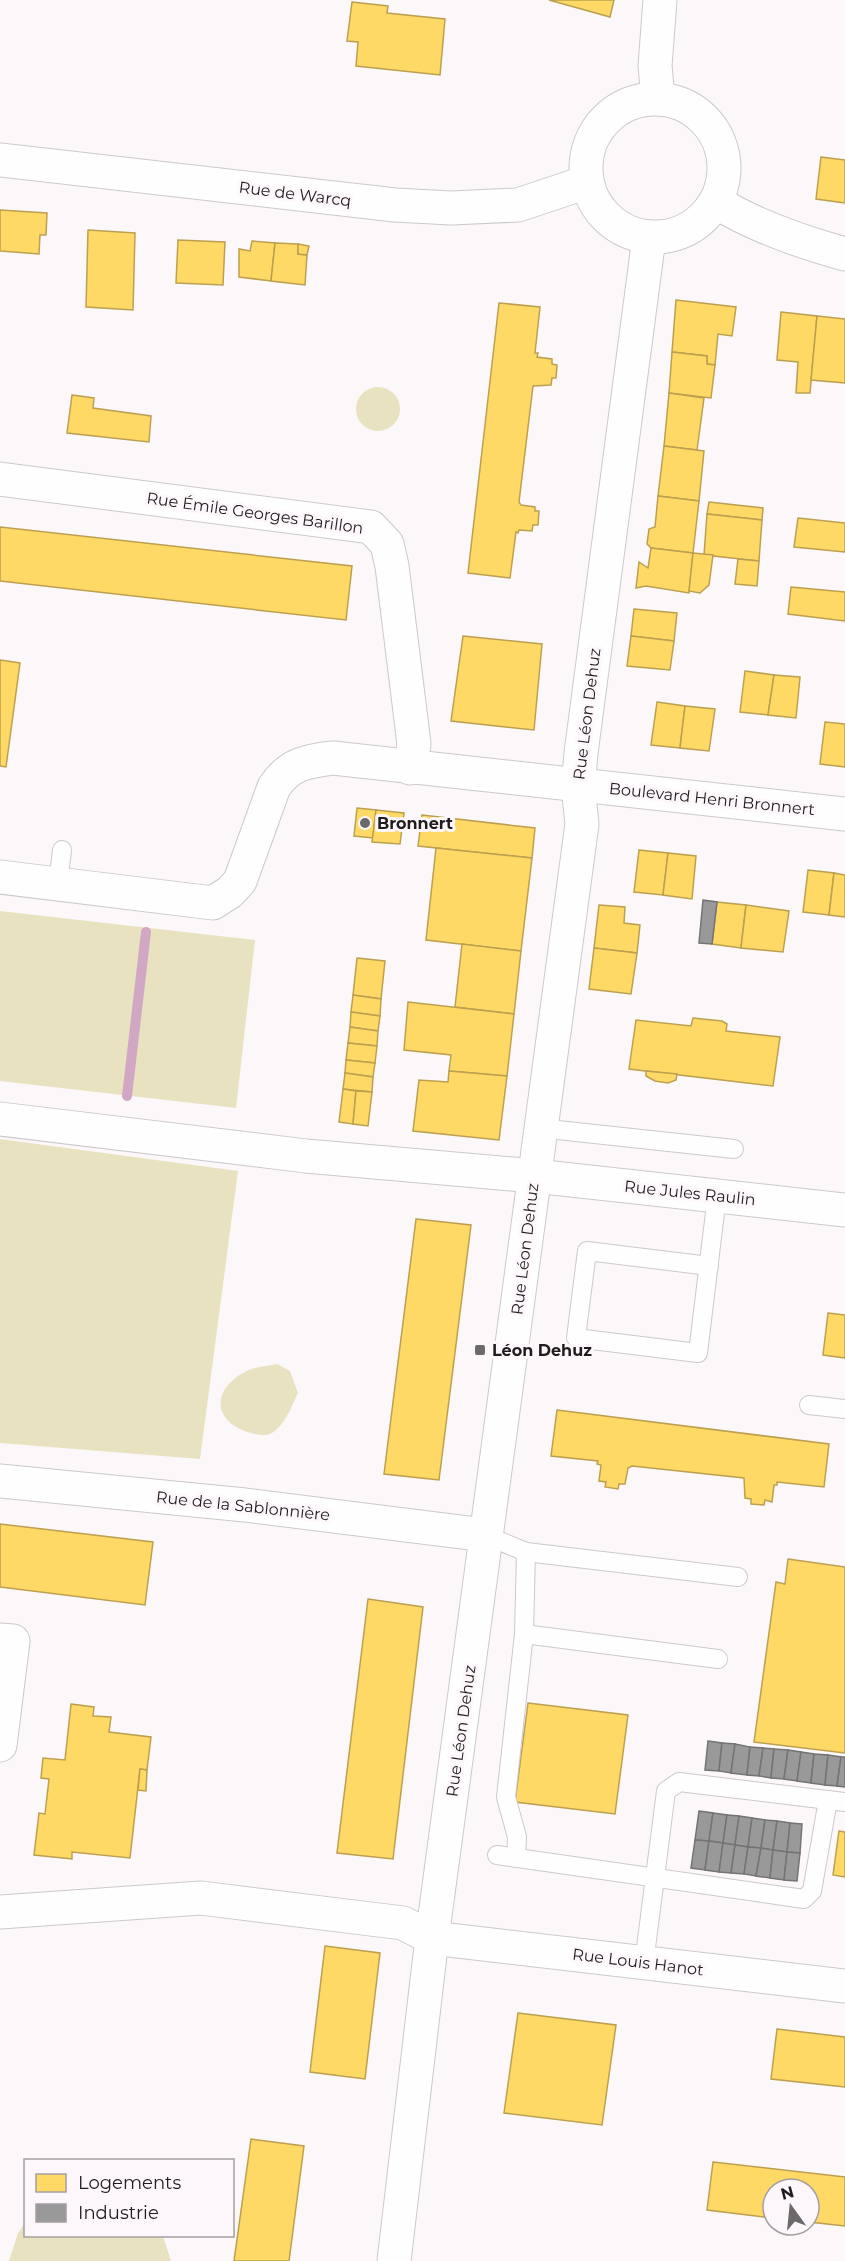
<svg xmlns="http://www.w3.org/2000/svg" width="845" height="2261" viewBox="0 0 845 2261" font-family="Montserrat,sans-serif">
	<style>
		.green { fill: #e9e2c0 }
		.homes { fill: #ffd966; stroke: #bca050; stroke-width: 1.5 }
		.industry { fill: #999; stroke: #747474; stroke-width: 1.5 }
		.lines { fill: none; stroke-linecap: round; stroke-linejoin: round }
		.stream { stroke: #d1a7c3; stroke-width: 10 }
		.lane-casing { stroke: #ccc9cb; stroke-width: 20 }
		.street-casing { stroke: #ccc9cb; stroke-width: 35 }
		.secondary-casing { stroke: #ccc9cb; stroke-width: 35 }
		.lane { stroke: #fffefe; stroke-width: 18 }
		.street { stroke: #fffefe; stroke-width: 33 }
		.secondary { stroke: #fffefe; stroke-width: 33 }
		.poi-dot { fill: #6c696a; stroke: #fdf7fb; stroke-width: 2 }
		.labels { text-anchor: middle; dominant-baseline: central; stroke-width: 6; stroke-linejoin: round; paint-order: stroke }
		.street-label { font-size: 16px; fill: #1e1c1d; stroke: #fdf7fb }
		.poi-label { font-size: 16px; font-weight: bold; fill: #1e1c1d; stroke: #fdf7fb; text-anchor: start }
	</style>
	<rect width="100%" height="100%" fill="#fcf8fa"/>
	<g class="green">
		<circle cx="378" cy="409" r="22"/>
		<polygon points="0,911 255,940 236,1108 0,1081"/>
		<polygon points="0,1139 238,1171 200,1459 0,1443"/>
		<path d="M277 1364 290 1371 298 1393C292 1405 287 1420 277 1429 269 1437 261 1436 251 1433 213 1423 210 1390 245 1372 254 1367 266 1366 277 1364Z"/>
		<polygon points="25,2223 26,2236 163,2236 171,2261 9,2261 18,2233"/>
	</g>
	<g class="homes">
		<polygon points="549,0 614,0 610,17"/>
		<polygon points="352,2 388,6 387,13 445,19 440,75 356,66 358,42 347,41"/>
		<polygon points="821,157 845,160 845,203 816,199"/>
		<polygon points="0,210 47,213 46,235 40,235 39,254 0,251"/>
		<polygon points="88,230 135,233 133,310 86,307"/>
		<polygon points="178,240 225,242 223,285 176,283"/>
		<polygon points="252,241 275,243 271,281 239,277 239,249 250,251"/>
		<polygon points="275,243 298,244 298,254 307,255 305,285 271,281"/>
		<polygon points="298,244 309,246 307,255 298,254"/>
		<polygon points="676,300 736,307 732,336 718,334 715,365 707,364 707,356 672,352"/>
		<polygon points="499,303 540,307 535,353 538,353 537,357 552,359 552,364 557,365 556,378 552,378 551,385 533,386 519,502 521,505 535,507 535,511 539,511 538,525 533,525 532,531 519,530 518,533 516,532 510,578 468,573"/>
		<polygon points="781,312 817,316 810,393 796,393 798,362 777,360"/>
		<polygon points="817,316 845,319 845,383 811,380"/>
		<polygon points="672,352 707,356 707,364 715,365 711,398 669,393"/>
		<polygon points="669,393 704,398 697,450 664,446"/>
		<polygon points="72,395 94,398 93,408 151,416 149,442 67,433"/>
		<polygon points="664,446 704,451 699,501 658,496"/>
		<polygon points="658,496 699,501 693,553 651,548 647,544 649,529 655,527"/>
		<polygon points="709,502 763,508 762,520 707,514"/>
		<polygon points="707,514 762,520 759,561 704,555"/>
		<polygon points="798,518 845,523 845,552 794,547"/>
		<polygon points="0,527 352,566 346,620 0,581"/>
		<polygon points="651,548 693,553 689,593 646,586 636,588 639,562 648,568"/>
		<polygon points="693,553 713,555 709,585 700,593 689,591"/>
		<polygon points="738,559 759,561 757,586 735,584"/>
		<polygon points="791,587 845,592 845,621 788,614"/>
		<polygon points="634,609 677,613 674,641 631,636"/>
		<polygon points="463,636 542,644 534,730 451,721"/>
		<polygon points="631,636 674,641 670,670 627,666"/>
		<polygon points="0,660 20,663 6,767 0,766"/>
		<polygon points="745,671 774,675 768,715 740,712"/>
		<polygon points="774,675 800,677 796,718 768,715"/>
		<polygon points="657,702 685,706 680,748 651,745"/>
		<polygon points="685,706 715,709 709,751 680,748"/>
		<polygon points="825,722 845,724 845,767 820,764"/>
		<polygon points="357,808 376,810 373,838 354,836"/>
		<polygon points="376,810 404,813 400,844 372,842"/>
		<polygon points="422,815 535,828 532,858 418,846"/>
		<polygon points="436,848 532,858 521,951 426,940"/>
		<polygon points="639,850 668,853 663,895 634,892"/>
		<polygon points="668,853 696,856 692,899 663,895"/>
		<polygon points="808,870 834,873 829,915 803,912"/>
		<polygon points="834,873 845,875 845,917 829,915"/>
		<polygon points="717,902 746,905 741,948 712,944"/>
		<polygon points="599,905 625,907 624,923 640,925 637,953 594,948"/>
		<polygon points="746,905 789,911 783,952 741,948"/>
		<polygon points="462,944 521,951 514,1014 455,1007"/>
		<polygon points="594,948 637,953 631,994 589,989"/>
		<polygon points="357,958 385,961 381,999 353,995"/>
		<polygon points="353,995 381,999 380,1016 351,1012"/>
		<polygon points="408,1002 514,1014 507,1076 449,1071 451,1055 404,1050"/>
		<polygon points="351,1012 380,1016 378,1031 350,1027"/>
		<polygon points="693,1018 722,1021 727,1024 726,1031 780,1037 773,1086 629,1069 636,1020 691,1026"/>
		<polygon points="350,1027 378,1031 377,1046 348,1043"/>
		<polygon points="348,1043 377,1046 375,1063 346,1060"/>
		<polygon points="346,1060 375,1063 373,1077 345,1073"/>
		<polygon points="449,1071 507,1076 499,1140 413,1131 419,1080 448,1082"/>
		<polygon points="646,1071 677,1074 676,1080 668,1083 655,1081 646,1076"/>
		<polygon points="345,1073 373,1077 372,1092 343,1089"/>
		<polygon points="343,1089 356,1091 353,1124 339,1122"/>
		<polygon points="356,1091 372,1092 368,1126 353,1124"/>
		<polygon points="416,1219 471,1225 439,1480 384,1474"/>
		<polygon points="828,1313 845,1315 845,1358 823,1355"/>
		<polygon points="557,1410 829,1444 824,1487 777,1482 777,1485 774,1485 772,1502 765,1500 764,1505 751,1504 751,1499 745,1498 744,1478 632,1466 628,1468 625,1484 619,1484 618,1489 605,1487 606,1482 599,1481 601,1465 597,1464 598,1461 551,1456"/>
		<polygon points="0,1524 153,1542 145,1605 0,1587"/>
		<polygon points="788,1559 845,1567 845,1753 754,1742 776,1582 785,1584"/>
		<polygon points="368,1599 423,1607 393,1859 337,1853"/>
		<polygon points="528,1703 628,1715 615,1814 515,1802"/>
		<polygon points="71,1704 94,1707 93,1716 111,1717 109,1732 151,1737 147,1770 140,1769 130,1858 72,1852 72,1859 34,1855 39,1813 45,1814 49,1779 41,1778 43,1758 65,1760"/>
		<polygon points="140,1769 147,1770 146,1791 138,1790"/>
		<polygon points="839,1831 845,1832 845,1877 833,1875"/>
		<polygon points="325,1946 380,1953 365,2079 310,2072"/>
		<polygon points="518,2013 616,2025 602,2125 504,2113"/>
		<polygon points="777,2029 845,2037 845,2087 771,2079"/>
		<polygon points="251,2139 304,2146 289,2261 234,2261"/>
		<polygon points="713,2162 845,2177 845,2226 809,2222 809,2189 773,2189 773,2218 707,2210"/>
	</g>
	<g class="industry">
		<polygon points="703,900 717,902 712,944 699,943"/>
		<polygon points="708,1741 722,1743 719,1771 705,1770"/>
		<polygon points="722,1743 735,1744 731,1773 719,1771"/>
		<polygon points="735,1744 750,1747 747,1775 731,1773"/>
		<polygon points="750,1747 763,1748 759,1776 747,1775"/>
		<polygon points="763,1748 774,1749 771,1778 759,1776"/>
		<polygon points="774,1749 788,1750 784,1779 771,1778"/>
		<polygon points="788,1750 801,1752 797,1781 784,1779"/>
		<polygon points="801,1752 814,1754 811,1783 797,1781"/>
		<polygon points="814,1754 828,1755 825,1785 811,1783"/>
		<polygon points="828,1755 841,1757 837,1786 825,1785"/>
		<polygon points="841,1757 845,1757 845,1787 837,1786"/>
		<polygon points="699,1811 713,1813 709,1841 695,1840"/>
		<polygon points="713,1813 727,1815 723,1843 709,1841"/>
		<polygon points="727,1815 739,1816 735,1845 723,1843"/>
		<polygon points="739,1816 752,1818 748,1847 735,1845"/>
		<polygon points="752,1818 765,1820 761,1848 748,1847"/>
		<polygon points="765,1820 777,1821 773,1850 761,1848"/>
		<polygon points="777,1821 790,1823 787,1852 773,1850"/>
		<polygon points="790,1823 802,1824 800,1853 787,1852"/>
		<polygon points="695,1840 709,1841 705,1870 691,1868"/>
		<polygon points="709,1841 723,1843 719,1872 705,1870"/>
		<polygon points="723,1843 735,1845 731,1873 719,1872"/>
		<polygon points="735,1845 748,1847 744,1874 731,1873"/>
		<polygon points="748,1847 761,1848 756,1876 744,1874"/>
		<polygon points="761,1848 773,1850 770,1878 756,1876"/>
		<polygon points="773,1850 787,1852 784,1880 770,1878"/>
		<polygon points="787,1852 800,1853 797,1881 784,1880"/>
	</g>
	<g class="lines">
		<polyline class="stream" points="127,1096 146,932"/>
		<defs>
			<g id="lane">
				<polyline points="58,884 62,850"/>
				<polyline points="539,1128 734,1149"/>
				<polyline points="709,1266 587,1251 576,1338 698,1353 717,1196"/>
				<polyline points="809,1405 845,1409"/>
				<polyline points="485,1535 526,1552 738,1577"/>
				<polyline points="524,1634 718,1659"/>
				<polyline points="497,1855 804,1899 812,1891 828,1800"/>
				<polyline points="516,1858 517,1837 506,1797 524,1634 526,1552"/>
				<polyline points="644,1963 666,1791 679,1782 845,1802"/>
			</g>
			<g id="street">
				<polyline points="658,98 655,66 660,0"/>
				<polyline points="0,479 371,527 387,544 392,566 414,744 410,768"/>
				<path d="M0 877 213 903 230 892 240 881 274 787C289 764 307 761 333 758L845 814"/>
				<polyline points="0,1119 306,1156 535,1176 845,1210"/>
				<polyline points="0,1481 245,1505 485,1535"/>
				<polyline points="0,1640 13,1641 0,1745"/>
				<polyline points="0,1912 201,1898 403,1923 432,1938 845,1986"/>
				<polyline points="394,2261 432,1938 582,824 578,786 581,753 649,238"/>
			</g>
			<g id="secondary">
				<circle cx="655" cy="168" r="69"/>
				<polyline points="0,160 395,205 451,208 518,205 587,182"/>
				<path d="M716 202C755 226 801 242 845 254"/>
			</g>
		</defs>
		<use href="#lane" class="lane-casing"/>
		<use href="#street" class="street-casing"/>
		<use href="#secondary" class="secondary-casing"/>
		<use href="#lane" class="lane"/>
		<use href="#street" class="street"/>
		<use href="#secondary" class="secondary"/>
	</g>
	<g class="poi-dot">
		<circle cx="365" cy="823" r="6"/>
		<rect x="474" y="1344" width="12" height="12" rx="3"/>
	</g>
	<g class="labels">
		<g class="street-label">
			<text transform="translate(295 194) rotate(7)">Rue de Warcq</text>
			<text transform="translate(255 513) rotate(8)">Rue Émile Georges Barillon</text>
			<text transform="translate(587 714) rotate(-83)">Rue Léon Dehuz</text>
			<text transform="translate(712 799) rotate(6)">Boulevard Henri Bronnert</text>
			<text transform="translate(690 1193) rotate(6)">Rue Jules Raulin</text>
			<text transform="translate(525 1249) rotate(-83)">Rue Léon Dehuz</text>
			<text transform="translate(243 1506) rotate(6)">Rue de la Sablonnière</text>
			<text transform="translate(461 1731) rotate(-82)">Rue Léon Dehuz</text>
			<text transform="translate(638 1962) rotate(7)">Rue Louis Hanot</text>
		</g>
		<g class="poi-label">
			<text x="377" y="823">Bronnert</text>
			<text x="492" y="1350">Léon Dehuz</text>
		</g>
	</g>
	<rect x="24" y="2159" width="210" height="78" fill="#fdf7fb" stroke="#a49fa2" stroke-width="1.5"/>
	<rect x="36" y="2174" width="30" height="18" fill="#ffd966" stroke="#a49fa2" stroke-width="1.5"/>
	<text x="78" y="2189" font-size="18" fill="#1e1c1d">Logements</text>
	<rect x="36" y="2204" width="30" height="18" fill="#999999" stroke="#a49fa2" stroke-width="1.5"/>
	<text x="78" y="2219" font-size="18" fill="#1e1c1d">Industrie</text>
	<g transform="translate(791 2207) rotate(345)"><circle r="28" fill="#fdf7fb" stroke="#a49fa2" stroke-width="1.5"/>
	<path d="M0-4.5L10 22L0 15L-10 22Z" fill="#6c696a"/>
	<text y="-9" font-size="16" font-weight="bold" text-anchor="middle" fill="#1e1c1d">N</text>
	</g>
</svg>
